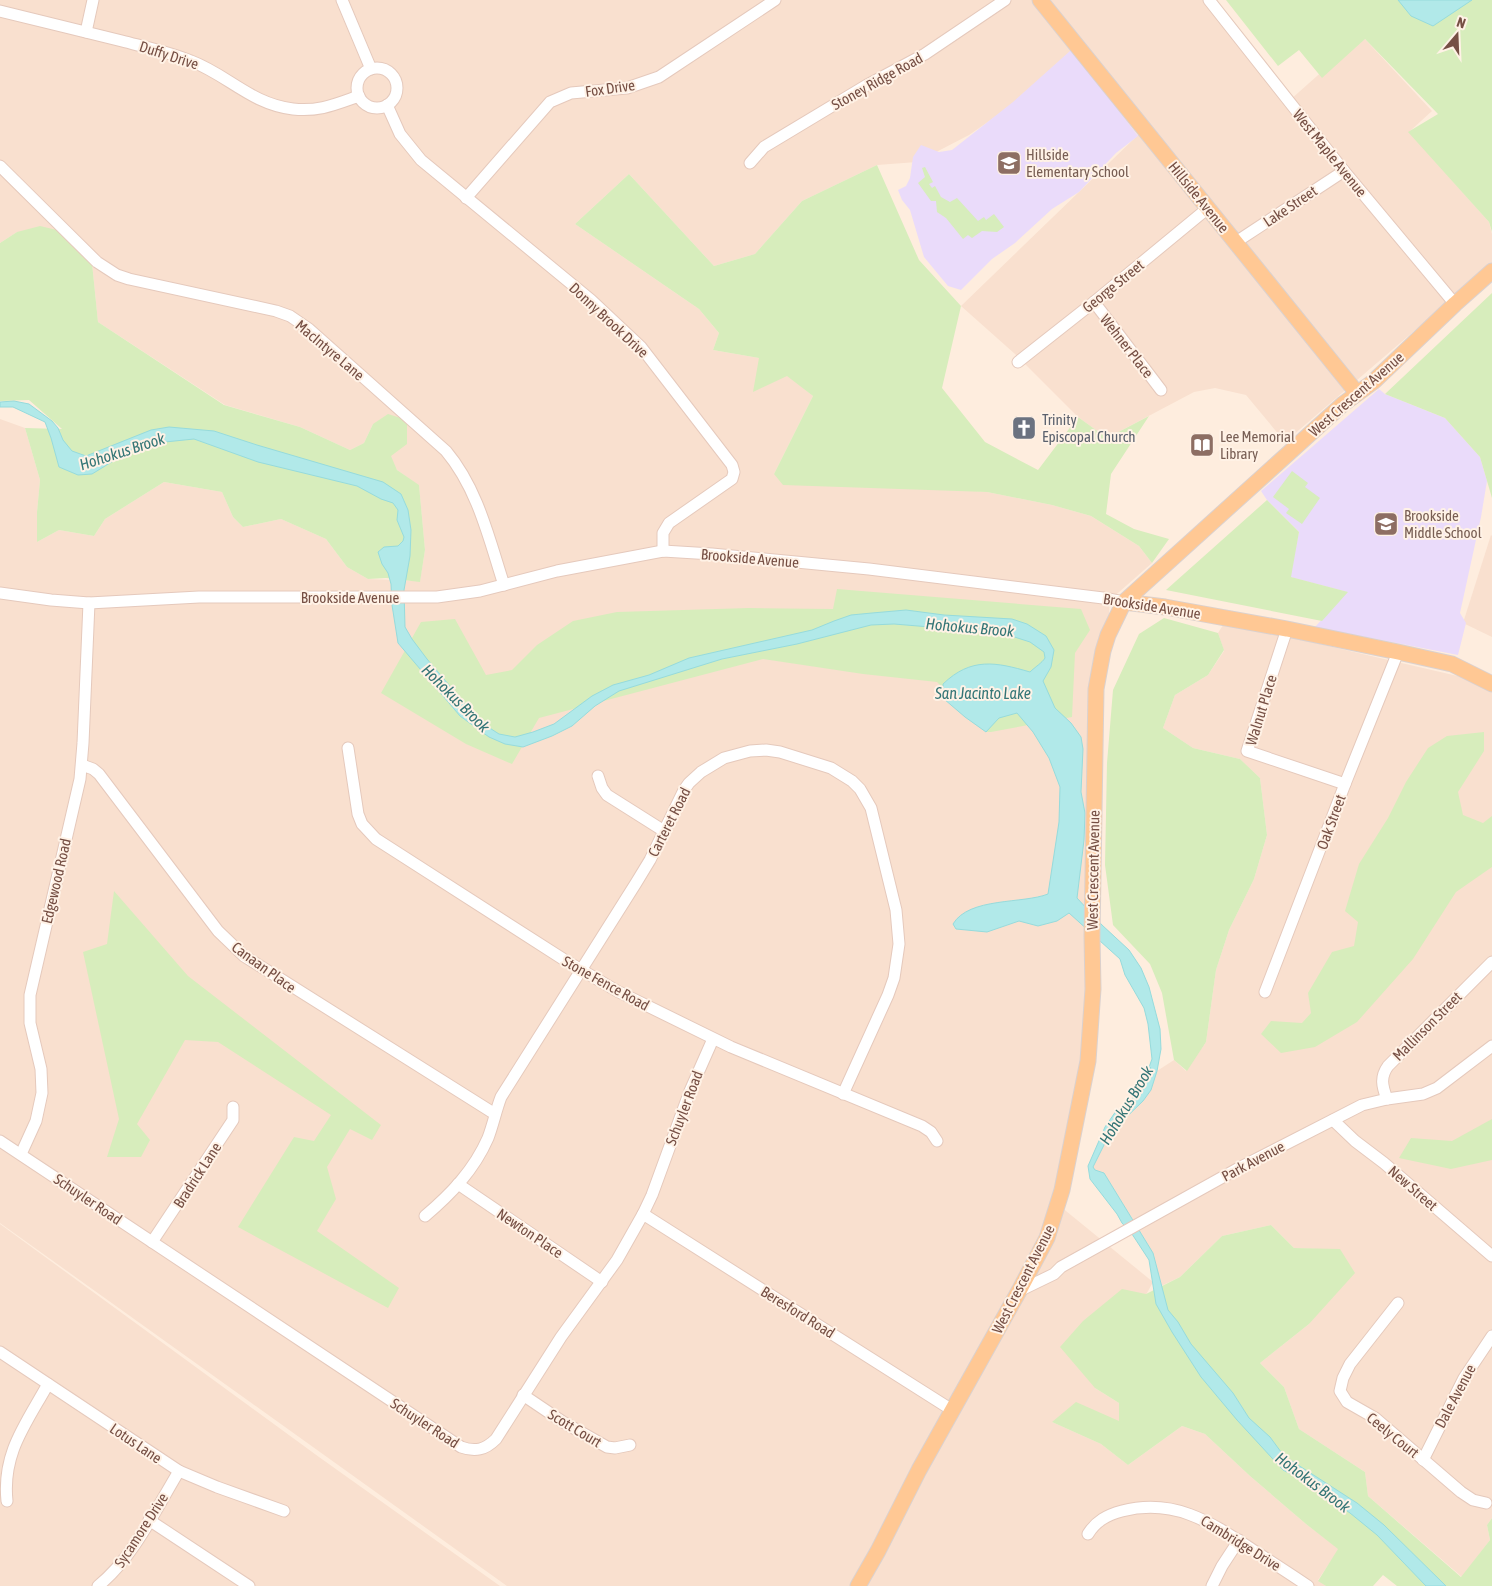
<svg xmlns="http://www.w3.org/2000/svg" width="1492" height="1586" viewBox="0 0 1492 1586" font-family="'Asap Condensed',sans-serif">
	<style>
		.residential { fill: #f9e0cf }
		.education { fill: #eadbfa }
		.green { fill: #d7edbc }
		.water { fill: #b1e9e9; stroke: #96dbdc }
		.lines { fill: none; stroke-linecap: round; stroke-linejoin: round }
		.stream { stroke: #96dbdc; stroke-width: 2.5 }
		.minor-casing { stroke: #e5c9bc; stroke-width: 13 }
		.major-casing { stroke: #dbd1ce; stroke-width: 17 }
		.minor { stroke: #fff; stroke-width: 11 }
		.major { stroke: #ffc894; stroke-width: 15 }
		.labels { text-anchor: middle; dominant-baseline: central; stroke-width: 4; stroke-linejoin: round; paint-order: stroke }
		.street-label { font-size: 15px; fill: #764f44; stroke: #fff2e6 }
		.education-label { font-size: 15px; fill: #785e54; stroke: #fff2e6; text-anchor: start }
		.worship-label { font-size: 15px; fill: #5b616d; stroke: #fff2e6; text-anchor: start }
		.water-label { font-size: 16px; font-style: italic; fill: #347576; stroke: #fff2e6 }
	</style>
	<rect width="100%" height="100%" fill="#feedde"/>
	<g class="residential">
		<polygon points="0,0 1209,0 1290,100 1362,36 1432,111 1409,132 1489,222 1492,234 1492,264 1285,442 1246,395 1215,388 1194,392 1107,438 1078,417 1015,354 961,306 1139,134 1073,49 1021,99 969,135 917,162 877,165 802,201 755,254 714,266 629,174 575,224 699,309 719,333 713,350 759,358 787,375 813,396 774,474 987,492 1052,505 1091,516 1139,546 1152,563 1110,600 1095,807 1094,1030 1055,1202 1153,1282 1095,1388 1119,1403 1119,1422 1052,1422 1101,1444 1128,1465 1182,1426 1205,1434 1250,1476 1306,1524 1339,1549 1318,1580 1326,1586 507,1586 0,1223 0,419 25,428 40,480 37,512 37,542 59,530 94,536 105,519 164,482 222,492 233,517 243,527 281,519 326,539 347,567 368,579 420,581 425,550 419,486 397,470 373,424 364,443 350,450 300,427 225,405 98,322 92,263 17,232 0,243"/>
		<polygon points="1491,535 1492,536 1492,637 1463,623"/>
		<polygon points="1225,622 1492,684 1492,1518 1487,1525 1490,1540 1462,1577 1368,1496 1365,1472 1299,1429 1284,1387 1260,1363 1309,1324 1340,1250 1294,1248 1271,1225 1222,1236 1180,1277 1161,1286 1153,1253 1104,1173 1095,1170 1093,1167 1110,1133 1143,1101 1151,1090 1157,1071 1174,1060 1186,1071 1206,1042 1216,970 1229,930 1254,879 1267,835 1260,778 1240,759 1193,748 1163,728 1175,695 1208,675 1224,651 1218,633"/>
		<polygon points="0,1224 319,1457 500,1586 0,1586"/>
	</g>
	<g class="education">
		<polygon points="1070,46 1138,136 1116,153 1079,192 1052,209 1015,243 992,259 961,290 948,286 924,257 910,210 902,200 898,190 906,186 910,178 913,157 921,145 939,152 952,150 1013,102 1070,51"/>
		<polygon points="1379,389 1385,394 1445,418 1480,457 1487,481 1481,517 1460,613 1466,623 1458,655 1315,627 1347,592 1290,577 1299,532 1267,500 1261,491"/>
	</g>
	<g class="green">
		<polygon points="1226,0 1492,0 1492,232 1489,222 1408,132 1438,114 1365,39 1322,78 1299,50 1278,66"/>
		<polygon points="877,165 919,260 961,306 942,388 985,442 1038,470 1078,417 1107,438 1149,416 1111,474 1106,514 1134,529 1169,539 1152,563 1139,546 1091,516 1052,505 987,492 783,485 774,474 813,396 787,376 753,392 759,358 713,350 719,333 699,309 575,224 629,174 714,266 755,254 802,201"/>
		<polygon points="925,167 933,182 929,184 932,188 935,186 941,197 950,202 957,198 978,221 984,217 986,220 994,214 1004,227 997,232 982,231 972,238 968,235 963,239 946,218 937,212 936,201 931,201 918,183 925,177 922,168"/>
		<polygon points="40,226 61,231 92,263 98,322 224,405 300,427 350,450 364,443 373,424 388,414 407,420 407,444 391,456 397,470 419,485 425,550 420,582 386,578 368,579 347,567 326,539 281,519 243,527 233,517 222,492 164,482 105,519 94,536 59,530 37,542 37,512 40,480 25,428 62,429 29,400 0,401 0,243 17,232"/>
		<polygon points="1492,293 1492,498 1480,457 1445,418 1385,394"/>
		<polygon points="1292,471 1308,483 1305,487 1320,498 1302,524 1286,513 1289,509 1273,497"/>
		<polygon points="1267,500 1299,532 1291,577 1348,592 1322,621 1166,590"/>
		<polygon points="837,589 1081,609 1090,630 1075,653 1072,717 991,732 986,732 937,682 863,674 763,659 539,718 512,764 466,744 381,693 421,622 455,619 486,675 512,670 537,645 573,621 617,612 749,608 833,609"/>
		<polygon points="1164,618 1218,633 1224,650 1208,675 1175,695 1163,728 1193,748 1240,759 1260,778 1267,835 1254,879 1229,930 1216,970 1206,1042 1187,1071 1174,1060 1162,993 1150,964 1113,925 1105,865 1107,763 1113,690 1139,634"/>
		<polygon points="1484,732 1484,751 1458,792 1463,815 1483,823 1492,816 1492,867 1456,892 1413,959 1357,1022 1315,1047 1281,1053 1261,1034 1271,1021 1302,1023 1311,1013 1308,993 1332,952 1354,946 1358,922 1345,911 1359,864 1388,818 1406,782 1428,748 1447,736"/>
		<polygon points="114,891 188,976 381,1125 372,1140 350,1129 327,1167 336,1199 317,1231 399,1288 388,1308 238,1227 294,1137 314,1141 331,1115 218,1042 185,1040 137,1124 150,1140 141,1157 107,1157 119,1119 83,952 107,944"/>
		<polygon points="1492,1119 1492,1160 1451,1169 1399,1158 1411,1138 1452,1141"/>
		<polygon points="1271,1225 1294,1248 1340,1249 1355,1273 1309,1324 1260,1363 1284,1387 1299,1429 1365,1472 1368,1496 1461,1577 1490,1540 1487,1525 1492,1518 1492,1586 1397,1586 1383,1575 1373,1586 1326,1586 1318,1581 1338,1549 1306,1524 1250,1476 1205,1434 1182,1426 1128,1465 1101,1444 1052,1422 1076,1402 1119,1421 1119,1403 1095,1388 1060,1347 1083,1321 1122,1289 1146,1294 1180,1277 1222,1236"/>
	</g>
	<g class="water">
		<polygon points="1398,0 1472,0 1433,26 1411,16"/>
		<path d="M14 401 29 404 52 421 58 428 63 440 72 451 86 456 151 430 169 427 214 431 257 445 383 482 401 494 408 510 411 530 410 556 404 590 405 627 412 639 427 659 471 711 485 725 499 734 515 737 533 732 554 724 592 696 613 685 649 675 689 658 812 630 834 621 851 615 872 613 906 610 944 615 1012 619 1027 624 1046 636 1054 650 1051 667 1043 681 1055 708 1071 723 1081 737 1083 749 1081 792 1085 813 1084 840 1077 898 1102 925 1129 950 1141 968 1149 987 1160 1029 1161 1049 1157 1071 1151 1090 1143 1101 1110 1133 1093 1167 1095 1170 1104 1173 1153 1253 1168 1310 1178 1322 1191 1344 1233 1393 1249 1418 1270 1437 1284 1456 1357 1503 1384 1525 1446 1586H1426L1377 1535 1350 1513 1304 1481 1283 1470 1237 1420 1201 1377 1172 1332 1156 1304 1149 1260 1132 1234 1122 1223 1117 1214 1090 1179 1088 1166 1105 1127 1116 1111 1130 1102 1144 1081 1152 1059 1148 1024 1144 1008 1125 975 1120 959 1069 913 1057 921 1038 926 1019 921 987 932 956 929 953 924C969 897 1023 904 1048 894L1059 822 1060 787 1049 758 1033 732 1017 713 999 718 986 732 965 717 944 699 943 684C971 657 996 662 1030 672 1035 667 1042 663 1045 658L1044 652 1030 642 1002 633 894 624 871 625 797 644 722 659 619 691 595 706 572 726 552 736 523 747 505 744 489 737 460 716 398 643 392 605 391 584 388 573 382 564 378 552 384 547 398 546 403 541 404 537 397 520 398 510 393 503 381 499 357 486 258 462 194 439 165 442 136 447 92 474 78 475 59 467 51 438 45 422 13 407H0V402Z"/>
	</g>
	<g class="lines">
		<polyline class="stream" points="1136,1094 1150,1068"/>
		<defs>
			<g id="minor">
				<polyline points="342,0 371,69"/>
				<polyline points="1209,0 1344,171 1455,304"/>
				<path d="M0 11C41 21 81 31 122 41 145 47 169 52 191 61 228 75 251 104 293 109 319 112 336 104 359 96"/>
				<polyline points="86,32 93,0"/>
				<circle cx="377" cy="88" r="20"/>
				<polyline points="387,105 400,134 421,160 591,300 641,347 732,465 734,472 732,479 669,523 663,533 663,551"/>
				<polyline points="750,163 764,147 867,85 925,54 1005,0"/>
				<path d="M0 166 97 262 117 275 129 279 276 311 290 316 309 329 446 451C478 489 489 539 504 585"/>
				<polyline points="466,198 550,102 571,93 627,88 659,77 775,0"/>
				<polyline points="1236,242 1344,171"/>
				<polyline points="1094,302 1161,390"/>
				<polyline points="1018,362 1094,302 1208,208"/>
				<polyline points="0,593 51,600 89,603 199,597 437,597 480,591 557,571 663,551 712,554 869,569 1103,598 1124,602"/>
				<polyline points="1287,629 1247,751 1345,784"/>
				<polyline points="348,748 358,814 362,824 376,839 563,959 617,991 731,1047 922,1126 931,1132 937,1141"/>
				<polyline points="82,765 93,769 99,774 218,931 244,956 495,1114"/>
				<polyline points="598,776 602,788 607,795 664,831"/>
				<polyline points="1265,992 1345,784 1398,652"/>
				<path d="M1387 1099C1382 1086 1380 1077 1388 1066L1492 962"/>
				<polyline points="1333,1120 1355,1141 1384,1163 1492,1256"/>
				<path d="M0 1141 461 1447C475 1452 485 1450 496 1439L561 1337 617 1260 643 1214 652 1195 690 1091 713 1039"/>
				<polyline points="21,1154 36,1121 42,1093 41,1069 30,1023 30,995 80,779 83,743 89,603"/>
				<polyline points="458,1184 602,1282"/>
				<polyline points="643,1214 952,1410"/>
				<path d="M425 1216C451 1194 474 1170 488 1138 493 1125 496 1110 501 1097L636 883 650 860 684 790 689 783 701 772 724 758 750 751 766 750 780 752 831 768 852 781 860 789 871 808 896 910 899 944 894 978 888 995 843 1094"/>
				<polyline points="152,1242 233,1120 233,1107"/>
				<polyline points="1019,1291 1054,1274 1061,1267 1239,1168 1362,1105 1387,1099 1423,1094 1437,1088 1492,1046"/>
				<polyline points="1398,1303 1350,1364 1343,1378 1340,1391 1347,1402 1375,1418 1461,1492 1473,1500 1486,1503"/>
				<polyline points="0,1352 179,1471 217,1487 284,1511"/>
				<polyline points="523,1395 563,1422 607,1447 615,1448 630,1445"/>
				<polyline points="1423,1460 1464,1378 1492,1336"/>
				<path d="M7 1501C2 1453 26 1424 48 1384"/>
				<polyline points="149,1520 249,1586"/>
				<path d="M1088 1534C1096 1521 1107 1515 1122 1511 1173 1498 1209 1521 1250 1548 1270 1561 1289 1573 1308 1586"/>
				<path d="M98 1586C133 1558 156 1509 179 1471"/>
				<polyline points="1212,1586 1222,1566 1239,1540"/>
			</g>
			<g id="major">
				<polyline points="1040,0 1357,393"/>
				<polyline points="1124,602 1165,607 1287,629 1398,652 1452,664 1492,684"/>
				<polyline points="858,1586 878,1551 919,1470 1019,1291 1047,1238 1062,1190 1088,1061 1093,989 1092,936 1096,689 1103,651 1108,635 1124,602 1343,404 1373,382 1455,304 1492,271"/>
			</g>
		</defs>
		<use href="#minor" class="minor-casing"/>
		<use href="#major" class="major-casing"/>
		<use href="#minor" class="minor"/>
		<use href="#major" class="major"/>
	</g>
	<defs>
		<symbol id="school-square" viewBox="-11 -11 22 22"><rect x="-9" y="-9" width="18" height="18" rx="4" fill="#8d6e63" stroke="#fff2e6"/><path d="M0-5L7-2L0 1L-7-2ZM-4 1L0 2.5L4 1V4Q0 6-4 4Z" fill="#fff"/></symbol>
		<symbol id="church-square" viewBox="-11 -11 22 22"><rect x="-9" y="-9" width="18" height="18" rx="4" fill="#6b7280" stroke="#fff2e6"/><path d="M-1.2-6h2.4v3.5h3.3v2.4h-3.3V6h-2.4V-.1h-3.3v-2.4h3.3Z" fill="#fff"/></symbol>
		<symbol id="library-square" viewBox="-11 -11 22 22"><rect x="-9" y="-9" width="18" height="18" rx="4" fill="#8d6e63" stroke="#fff2e6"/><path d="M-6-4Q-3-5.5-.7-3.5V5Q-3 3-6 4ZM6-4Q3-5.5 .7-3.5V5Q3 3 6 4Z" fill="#fff"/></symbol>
	</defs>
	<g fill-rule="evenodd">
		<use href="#school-square" x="995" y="149" width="28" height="28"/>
		<use href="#church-square" x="1010" y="414" width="28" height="28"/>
		<use href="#library-square" x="1188" y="431" width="28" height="28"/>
		<use href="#school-square" x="1372" y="510" width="28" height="28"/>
	</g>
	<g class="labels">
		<g class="street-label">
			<text transform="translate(169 55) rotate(18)">Duffy Drive</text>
			<text transform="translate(877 81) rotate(-29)">Stoney Ridge Road</text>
			<text transform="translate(610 88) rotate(-8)">Fox Drive</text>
			<text transform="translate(1330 153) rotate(51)">West Maple Avenue</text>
			<text transform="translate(1199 197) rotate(51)">Hillside Avenue</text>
			<text transform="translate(1290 206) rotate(-34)">Lake Street</text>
			<text transform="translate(1113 286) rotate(-39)">George Street</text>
			<text transform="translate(609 320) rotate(43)">Donny Brook Drive</text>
			<text transform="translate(1127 346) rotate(52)">Wehner Place</text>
			<text transform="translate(330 350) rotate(40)">MacIntyre Lane</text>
			<text transform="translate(1356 394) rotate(-41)">West Crescent Avenue</text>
			<text transform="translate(750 558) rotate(5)">Brookside Avenue</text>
			<text x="350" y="597">Brookside Avenue</text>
			<text transform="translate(1152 606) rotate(9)">Brookside Avenue</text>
			<text transform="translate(1261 710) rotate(-73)">Walnut Place</text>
			<text transform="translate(669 822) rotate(-63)">Carteret Road</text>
			<text transform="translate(1331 822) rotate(-70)">Oak Street</text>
			<text transform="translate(1093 870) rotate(-89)">West Crescent Avenue</text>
			<text transform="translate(56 881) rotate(-77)">Edgewood Road</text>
			<text transform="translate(264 967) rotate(36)">Canaan Place</text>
			<text transform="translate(606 983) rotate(29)">Stone Fence Road</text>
			<text transform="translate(1427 1026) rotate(-45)">Mallinson Street</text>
			<text transform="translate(684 1108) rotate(-69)">Schuyler Road</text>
			<text transform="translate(1253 1161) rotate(-28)">Park Avenue</text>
			<text transform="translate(197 1175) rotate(-57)">Bradrick Lane</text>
			<text transform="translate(1413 1188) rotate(41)">New Street</text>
			<text transform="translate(88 1199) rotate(34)">Schuyler Road</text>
			<text transform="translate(530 1233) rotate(34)">Newton Place</text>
			<text transform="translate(1023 1279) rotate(-63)">West Crescent Avenue</text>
			<text transform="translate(798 1312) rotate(32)">Beresford Road</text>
			<text transform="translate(1455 1396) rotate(-62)">Dale Avenue</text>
			<text transform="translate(425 1423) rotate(33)">Schuyler Road</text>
			<text transform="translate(575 1428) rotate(31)">Scott Court</text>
			<text transform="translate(1393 1435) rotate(39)">Ceely Court</text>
			<text transform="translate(136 1443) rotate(34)">Lotus Lane</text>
			<text transform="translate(141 1530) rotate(-57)">Sycamore Drive</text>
			<text transform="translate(1241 1543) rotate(32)">Cambridge Drive</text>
		</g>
		<g class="education-label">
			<text x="1026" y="154">Hillside<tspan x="1026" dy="17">Elementary School</tspan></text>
			<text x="1220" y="436">Lee Memorial<tspan x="1220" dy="17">Library</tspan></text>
			<text x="1404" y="515">Brookside<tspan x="1404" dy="17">Middle School</tspan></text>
		</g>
		<g class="worship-label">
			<text x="1042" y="419">Trinity<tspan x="1042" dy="17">Episcopal Church</tspan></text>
		</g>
		<g class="water-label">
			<text transform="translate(122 451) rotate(-18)">Hohokus Brook</text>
			<text transform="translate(970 627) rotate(5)">Hohokus Brook</text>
			<text x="983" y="693">San Jacinto Lake</text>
			<text transform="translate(456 698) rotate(45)">Hohokus Brook</text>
			<text transform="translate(1126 1105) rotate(-59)">Hohokus Brook</text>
			<text transform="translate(1313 1482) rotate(37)">Hohokus Brook</text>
		</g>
	</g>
	<g transform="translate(1457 35) rotate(19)" stroke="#fff2e6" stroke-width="4" paint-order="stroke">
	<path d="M0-4L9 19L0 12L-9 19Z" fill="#764f44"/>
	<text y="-8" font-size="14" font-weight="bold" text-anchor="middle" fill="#764f44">N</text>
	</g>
</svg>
